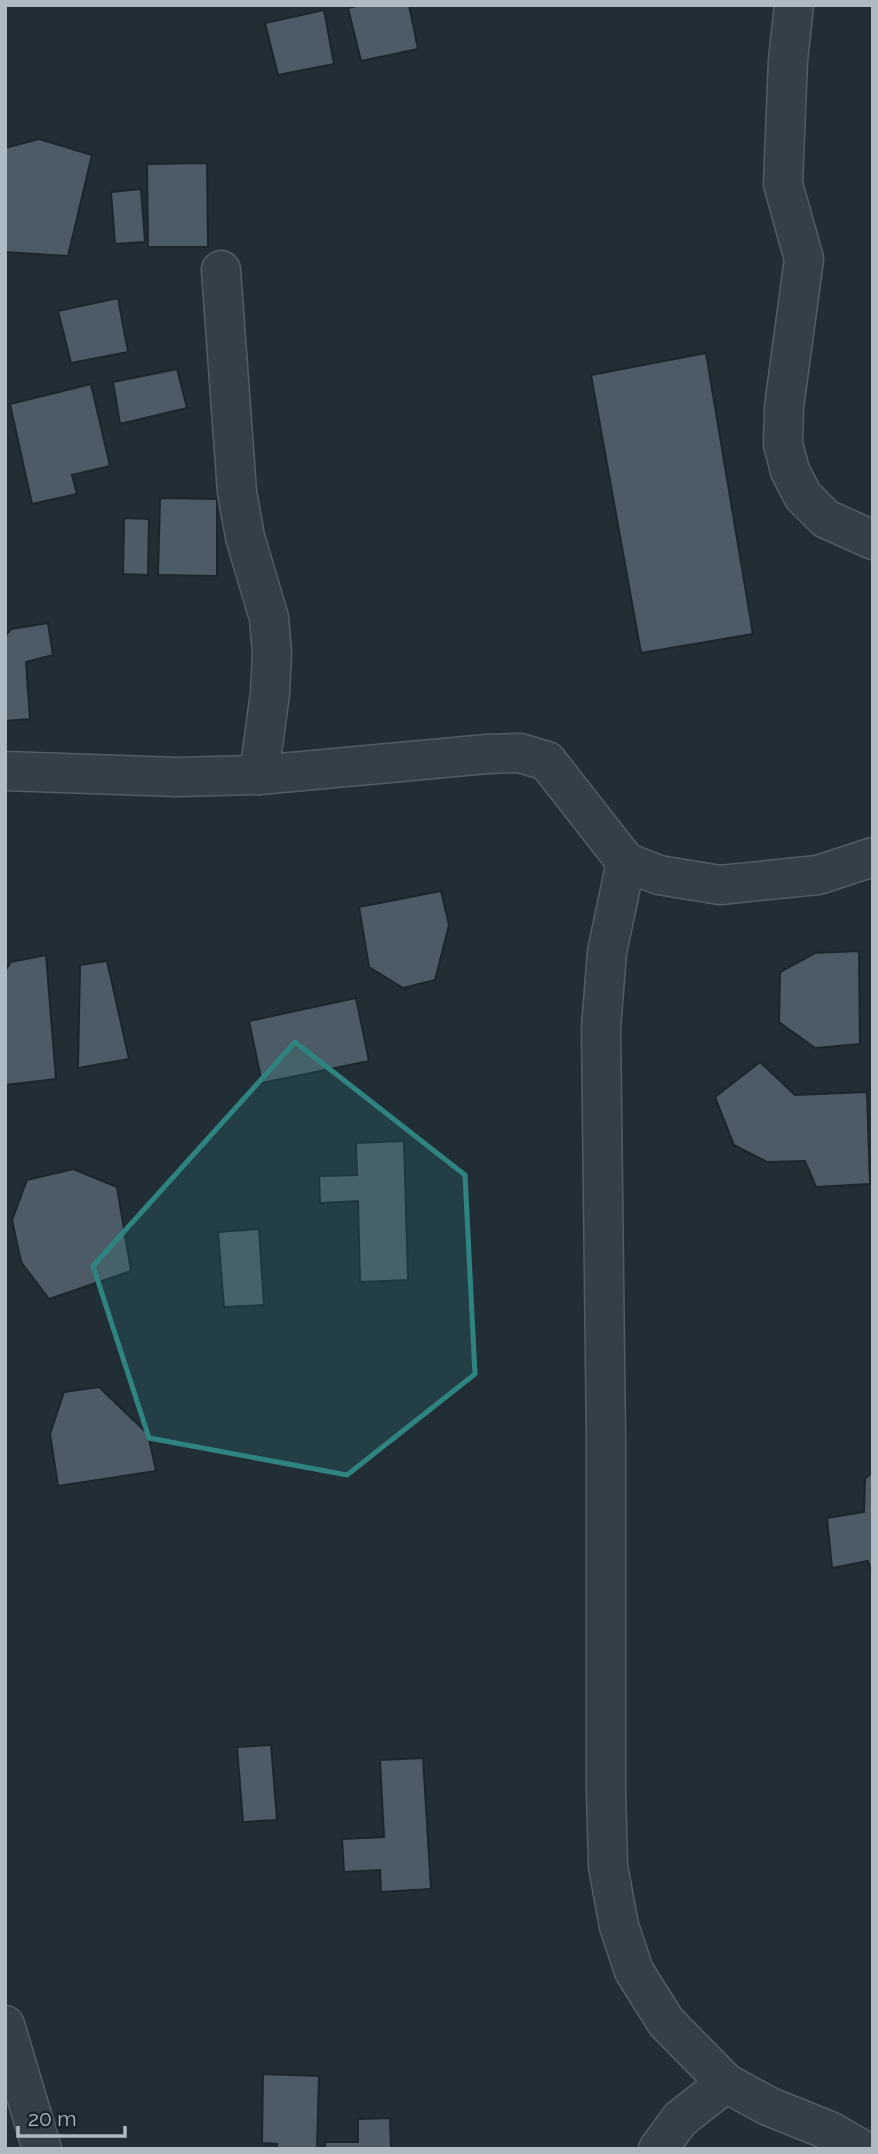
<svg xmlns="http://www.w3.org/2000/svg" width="878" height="2154" viewBox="0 0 878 2154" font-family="Raleway,sans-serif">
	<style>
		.building { fill: #4c5b65; stroke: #1b262d; stroke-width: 2 }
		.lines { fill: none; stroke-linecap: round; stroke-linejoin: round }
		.minor-casing { stroke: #515d65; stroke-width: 41 }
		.minor { stroke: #343f47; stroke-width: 38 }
		.marked { fill: #2f847f; fill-opacity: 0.2; stroke: #2f847f; stroke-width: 5; stroke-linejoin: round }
	</style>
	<rect width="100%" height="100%" fill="#212e36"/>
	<g class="building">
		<polygon points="362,5 409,5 418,49 361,61 348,8"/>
		<polygon points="324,10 334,64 278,75 265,23"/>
		<polygon points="39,139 92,155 68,256 5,252 5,148"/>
		<polygon points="207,163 208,247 148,247 147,164"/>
		<polygon points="141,189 145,242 115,244 111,192"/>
		<polygon points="118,298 128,352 71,363 58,311"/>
		<polygon points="706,353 753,634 641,653 591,375"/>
		<polygon points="177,369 187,408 120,424 113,382"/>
		<polygon points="91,384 110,466 72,475 77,494 32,504 10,404"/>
		<polygon points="160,498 217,499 217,576 158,575"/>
		<polygon points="124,518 149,519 148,575 123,574"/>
		<polygon points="48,623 53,655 26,662 30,719 5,721 5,636 11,629"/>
		<polygon points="441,891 449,925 435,980 403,988 369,967 359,907"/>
		<polygon points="859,951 860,1044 815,1048 779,1022 780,972 815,953"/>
		<polygon points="46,955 56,1079 5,1085 5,971 11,962"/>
		<polygon points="107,961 129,1059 78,1068 80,965"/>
		<polygon points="356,998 369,1061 262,1083 249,1021"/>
		<polygon points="760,1062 795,1095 867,1092 870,1184 816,1187 805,1161 767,1162 734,1145 715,1097"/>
		<polygon points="404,1141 408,1280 360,1282 358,1201 320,1203 319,1176 357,1175 356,1143"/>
		<polygon points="73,1169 117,1187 131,1271 49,1299 21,1262 12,1220 27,1180"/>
		<polygon points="259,1229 264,1305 224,1307 218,1232"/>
		<polygon points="99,1387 148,1434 156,1471 58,1486 50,1434 64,1392"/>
		<polygon points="873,1471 873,1575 868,1561 832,1568 827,1518 864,1512 865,1479"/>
		<polygon points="271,1745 277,1820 243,1822 237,1747"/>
		<polygon points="423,1758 431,1889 381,1892 380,1870 344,1872 342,1839 384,1837 380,1760"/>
		<polygon points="263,2074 319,2076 317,2149 277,2149 277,2144 262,2143"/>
		<polygon points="390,2118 391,2149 325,2149 325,2142 358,2142 358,2119"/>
	</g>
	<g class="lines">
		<defs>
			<g id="minor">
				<polyline points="794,5 788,60 783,184 804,259 784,407 783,444 790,471 803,496 826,519 873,540"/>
				<polyline points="221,270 237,492 245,537 269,618 272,653 270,693 259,775"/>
				<polyline points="5,771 177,777 259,775 487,754 520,753 547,761 626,862 659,875 720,885 818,875 873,857"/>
				<polyline points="626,862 607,952 601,1028 606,1441 606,1789 608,1866 619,1926 634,1971 666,2022 726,2083 768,2106 830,2131 861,2149"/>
				<polyline points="5,2025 42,2149"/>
				<polyline points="658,2149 680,2119 726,2083"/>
			</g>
		</defs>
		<use href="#minor" class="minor-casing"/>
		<use href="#minor" class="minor"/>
	</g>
	<path class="marked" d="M295 1042 465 1175 475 1374 347 1475 149 1438 93 1266Z"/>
	<rect width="878" height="2154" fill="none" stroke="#aebac4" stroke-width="14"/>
	<path d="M18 2126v10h107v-10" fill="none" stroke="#aebac4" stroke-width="3.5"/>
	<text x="28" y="2126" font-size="21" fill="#aebac4" stroke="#1a242b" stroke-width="5" paint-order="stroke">20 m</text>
</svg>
